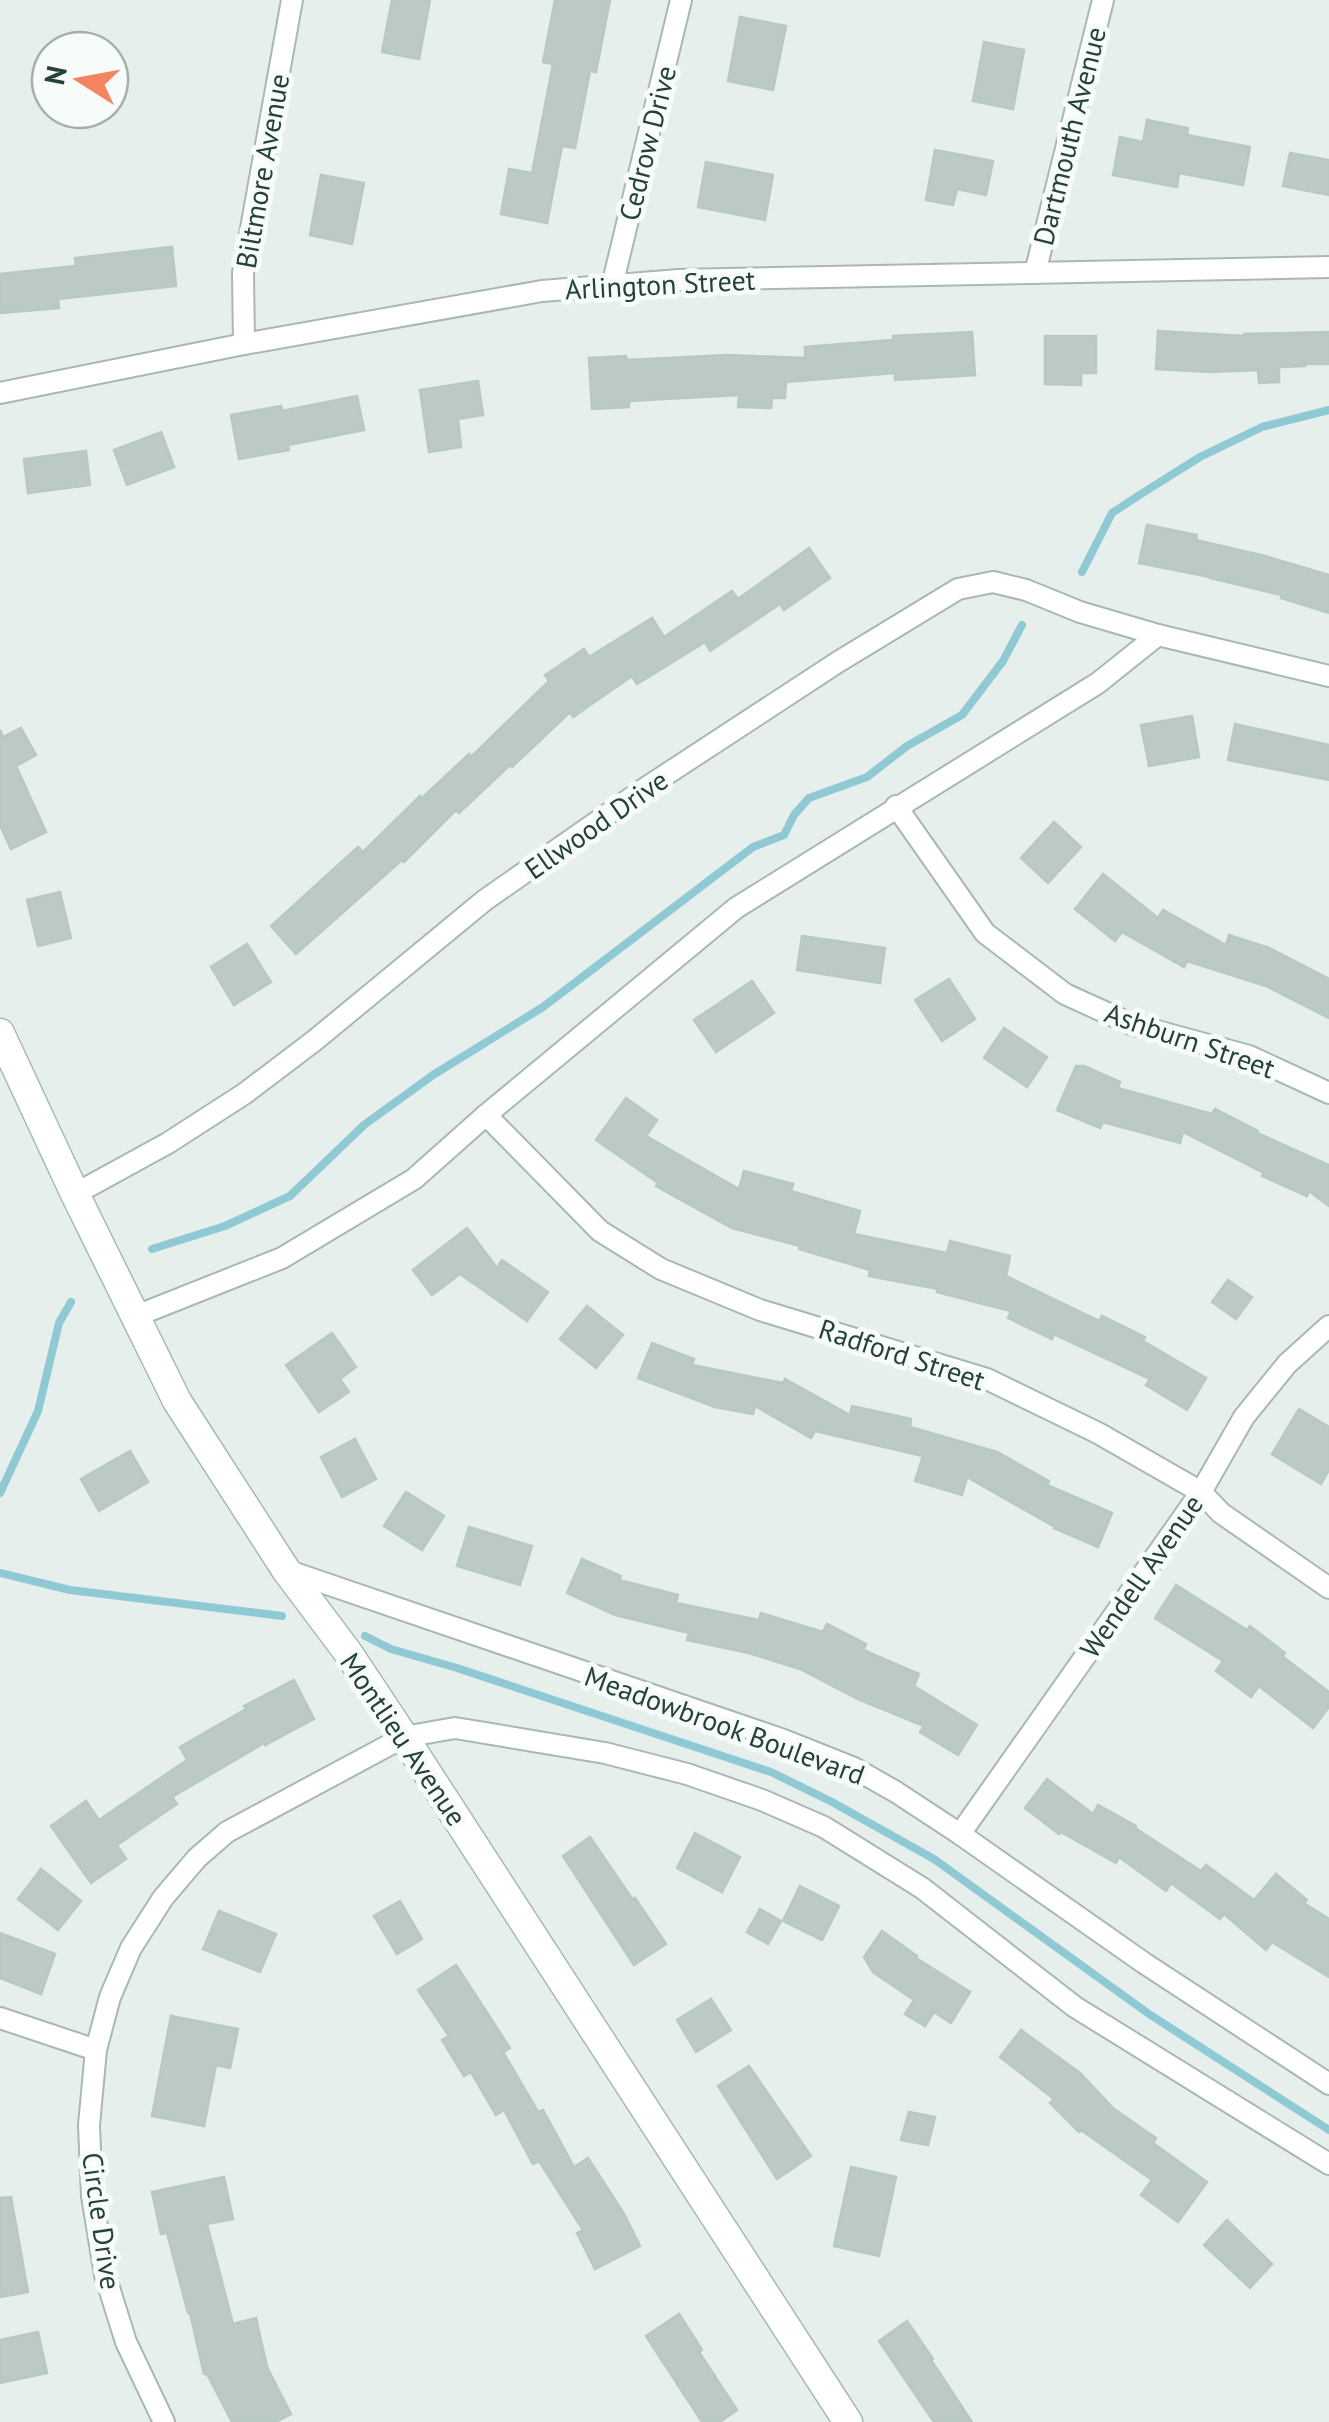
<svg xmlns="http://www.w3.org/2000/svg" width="1329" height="2422" viewBox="0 0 1329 2422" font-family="'PT Sans',sans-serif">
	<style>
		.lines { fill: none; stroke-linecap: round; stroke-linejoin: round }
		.stream { stroke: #8ec9d4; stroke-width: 8 }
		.building { fill: #bbcac4; stroke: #b8c9c2; stroke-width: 2.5 }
		.street-casing { stroke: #a8b8b2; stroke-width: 24 }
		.secondary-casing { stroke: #a4bbb3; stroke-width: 31 }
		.street { stroke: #fff; stroke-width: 20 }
		.secondary { stroke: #fff; stroke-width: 28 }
		.labels { text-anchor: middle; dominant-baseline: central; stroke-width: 10; stroke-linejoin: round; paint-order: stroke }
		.street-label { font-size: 28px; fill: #24423a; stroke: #f7fbf9 }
	</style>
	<rect width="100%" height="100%" fill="#e6efeb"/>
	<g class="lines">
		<g class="stream">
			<polyline points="1082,572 1112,513 1141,494 1200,457 1262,427 1329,410"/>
			<polyline points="152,1249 225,1226 290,1196 364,1125 433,1075 543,1007 753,847 784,835 794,815 809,798 867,777 907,746 962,715 1003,661 1022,625"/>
			<polyline points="0,1493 38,1411 59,1323 71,1302"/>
			<polyline points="0,1573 70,1590 282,1616"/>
			<polyline points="365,1636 391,1649 457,1668 771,1772 832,1802 934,1859 1149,2014 1329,2130"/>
		</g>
	</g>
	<g class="building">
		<polygon points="392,0 430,0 419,59 382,52"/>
		<polygon points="555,0 610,0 596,72 590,71 575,148 562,146 547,223 501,214 509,169 532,173 553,64 543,62"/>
		<polygon points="740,17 786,26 773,90 728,81"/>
		<polygon points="984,42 1024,50 1013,109 973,101"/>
		<polygon points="1147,120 1188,128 1187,135 1250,147 1243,185 1179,173 1177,187 1113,175 1120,137 1143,142"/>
		<polygon points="935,150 993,161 986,195 957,189 953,205 926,200"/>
		<polygon points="1290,153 1329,160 1329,195 1283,186"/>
		<polygon points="706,162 773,175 765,220 698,207"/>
		<polygon points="321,175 364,183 352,244 310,235"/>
		<polygon points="172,247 176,286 58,299 59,308 0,313 0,274 76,266 75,258"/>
		<polygon points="1158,331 1244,336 1244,334 1329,332 1329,364 1305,364 1305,366 1279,367 1279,382 1259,383 1258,370 1210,372 1156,369"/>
		<polygon points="972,332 975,375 895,380 895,373 786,382 785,398 772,398 771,408 738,407 739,395 629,401 629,407 592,409 589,358 626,356 627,360 727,355 805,358 805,347 893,340 893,336"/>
		<polygon points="1045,336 1096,336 1096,373 1081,373 1081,385 1045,384"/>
		<polygon points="478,381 483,415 458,419 461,447 429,452 420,390"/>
		<polygon points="357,396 364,430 288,445 289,450 239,459 231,415 281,406 282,411"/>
		<polygon points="161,432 174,467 127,485 114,450"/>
		<polygon points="86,451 90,485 28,493 24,459"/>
		<polygon points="1147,525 1197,535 1196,540 1265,556 1329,575 1329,613 1281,598 1282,595 1210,578 1210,577 1139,563"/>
		<polygon points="809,548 830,578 784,610 780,604 710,651 705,642 637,684 632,676 573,717 570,712 512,767 510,765 459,813 456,810 404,862 402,860 296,954 271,926 358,847 363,852 420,796 422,798 469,754 471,757 549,681 545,675 584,649 589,657 652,618 664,637 732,591 738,599"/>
		<polygon points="1192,716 1199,757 1149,766 1141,725"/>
		<polygon points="1235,724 1329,745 1329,780 1228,760"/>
		<polygon points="21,728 36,755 16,766 46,832 11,849 0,825 0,730 3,737"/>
		<polygon points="1054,822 1081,847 1048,883 1021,858"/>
		<polygon points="1103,874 1158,918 1163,910 1226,945 1229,935 1269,948 1329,979 1329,1018 1266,986 1187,961 1184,967 1122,932 1115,941 1075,909"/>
		<polygon points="60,892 71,938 38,946 27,900"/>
		<polygon points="802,936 885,948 880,983 797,970"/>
		<polygon points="247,944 271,982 234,1005 211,967"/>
		<polygon points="949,979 975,1019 942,1041 915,1000"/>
		<polygon points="752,981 774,1013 716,1052 694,1020"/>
		<polygon points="1004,1028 1047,1057 1027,1087 984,1058"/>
		<polygon points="1076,1066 1084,1066 1120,1082 1118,1088 1212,1114 1215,1109 1258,1131 1257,1133 1329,1165 1329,1206 1309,1191 1307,1196 1262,1176 1264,1173 1183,1132 1180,1143 1103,1122 1100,1128 1057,1110"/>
		<polygon points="626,1098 657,1120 646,1136 739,1189 744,1171 793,1184 791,1191 860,1211 854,1234 947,1253 950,1241 1010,1256 1006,1276 1099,1321 1102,1316 1145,1337 1143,1341 1206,1378 1187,1410 1146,1385 1150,1379 1054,1334 1052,1339 1008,1318 1011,1311 937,1292 938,1289 869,1276 870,1270 799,1249 800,1246 732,1228 656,1186 658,1183 596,1140"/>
		<polygon points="467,1228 497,1268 502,1260 548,1292 527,1321 460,1274 432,1295 413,1270"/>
		<polygon points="1228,1280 1252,1297 1236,1319 1212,1302"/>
		<polygon points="587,1306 623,1335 596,1368 560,1339"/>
		<polygon points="332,1333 356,1367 340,1379 349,1392 319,1412 286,1365"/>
		<polygon points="652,1343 694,1359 692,1365 783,1383 785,1379 850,1415 852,1406 911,1419 910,1427 997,1452 1049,1481 1047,1485 1112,1513 1098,1547 1054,1528 1055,1527 967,1477 962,1495 915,1481 923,1456 815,1431 811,1438 755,1406 753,1414 715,1407 638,1378"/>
		<polygon points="1299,1409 1329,1427 1329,1470 1321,1484 1272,1454"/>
		<polygon points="355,1439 376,1479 342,1497 321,1457"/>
		<polygon points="130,1451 148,1482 99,1511 81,1479"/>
		<polygon points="406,1492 444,1516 422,1550 384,1526"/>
		<polygon points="469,1527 532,1546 520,1585 457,1566"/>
		<polygon points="582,1559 621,1576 619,1580 678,1595 676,1603 759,1620 761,1613 823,1632 827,1624 866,1644 863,1650 919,1674 914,1686 977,1725 958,1755 920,1732 924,1726 858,1699 800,1669 749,1653 687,1640 689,1633 615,1615 567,1593"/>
		<polygon points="1176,1585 1247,1630 1250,1626 1285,1653 1282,1656 1329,1692 1329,1707 1313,1728 1259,1686 1251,1697 1216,1671 1223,1661 1155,1618"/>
		<polygon points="294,1680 314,1719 265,1745 264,1743 172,1797 177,1804 117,1845 126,1859 91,1883 51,1826 86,1801 99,1820 187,1760 180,1747 246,1709 244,1706"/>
		<polygon points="1047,1779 1093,1814 1098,1805 1136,1826 1135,1828 1201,1871 1206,1865 1254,1900 1276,1874 1307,1900 1304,1903 1329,1919 1329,1977 1272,1942 1266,1950 1224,1914 1220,1919 1171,1883 1166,1891 1119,1857 1116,1863 1061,1832 1059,1834 1025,1808"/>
		<polygon points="695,1833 740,1857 722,1892 677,1868"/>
		<polygon points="590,1837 633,1900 635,1898 666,1944 634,1965 563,1856"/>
		<polygon points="41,1869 81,1901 58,1930 18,1899"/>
		<polygon points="800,1886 839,1906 822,1940 783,1921"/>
		<polygon points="400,1901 422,1939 397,1954 374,1916"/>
		<polygon points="760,1909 781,1921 768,1944 747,1932"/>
		<polygon points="219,1911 276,1934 260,1972 203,1949"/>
		<polygon points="882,1931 917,1956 916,1958 970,1992 951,2023 934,2012 925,2026 905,2014 914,2000 873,1972 864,1957"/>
		<polygon points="0,1933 55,1954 41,1994 0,1978"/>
		<polygon points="456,1965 510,2048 503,2052 538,2112 543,2110 574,2167 588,2158 623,2212 640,2246 595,2269 577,2233 583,2230 539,2161 533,2164 504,2110 496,2115 471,2072 464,2076 442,2040 449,2036 418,1990"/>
		<polygon points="711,1999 731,2030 696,2052 677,2020"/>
		<polygon points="171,2016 238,2029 230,2068 216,2065 204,2126 152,2116"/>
		<polygon points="1021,2030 1080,2073 1114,2109 1156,2138 1153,2143 1207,2182 1178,2222 1141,2195 1152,2180 1081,2130 1079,2132 1050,2103 1054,2099 1000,2057"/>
		<polygon points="749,2066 811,2156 777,2179 718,2086"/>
		<polygon points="909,2112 935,2117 928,2145 901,2140"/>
		<polygon points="851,2167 896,2177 879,2256 834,2246"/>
		<polygon points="224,2177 233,2219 207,2224 233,2324 256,2318 267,2367 291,2414 276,2422 232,2422 207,2374 204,2374 190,2313 188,2313 167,2233 161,2234 152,2192"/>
		<polygon points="11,2197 28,2292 0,2297 0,2198"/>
		<polygon points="1227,2220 1272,2264 1250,2288 1204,2245"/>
		<polygon points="679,2314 702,2350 699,2352 737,2410 720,2422 702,2422 646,2336"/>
		<polygon points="907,2321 933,2359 931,2360 972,2422 934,2422 879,2341"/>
		<polygon points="38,2332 47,2373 0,2383 0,2340"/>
	</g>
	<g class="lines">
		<defs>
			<g id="street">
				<polyline points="1035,273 1103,0"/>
				<polyline points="612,286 681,0"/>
				<polyline points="244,344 243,273 292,0"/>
				<polyline points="0,393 244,344 542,291 679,280 1329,267"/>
				<polyline points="896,806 985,933 1065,994 1131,1024 1249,1056 1329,1093"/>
				<polyline points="486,1115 600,1231 661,1269 760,1310 987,1379 1098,1433 1201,1492 1221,1513 1329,1588"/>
				<polyline points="75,1194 168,1143 244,1094 314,1041 485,900 644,789 838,662 958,589 993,582 1026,590 1080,612 1158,635"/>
				<polyline points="136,1316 282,1258 414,1179 486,1115 736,908 1098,683 1158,635 1329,676"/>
				<polyline points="286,1570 781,1739 854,1768 896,1792 960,1834 1144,1963 1329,2084"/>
				<polyline points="960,1834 1201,1492 1244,1417 1287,1364 1329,1326"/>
				<polyline points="0,2018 96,2050"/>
				<polyline points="164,2422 126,2342 105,2275 92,2196 89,2125 96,2050 110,1997 131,1948 163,1898 197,1858 227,1832 404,1737 455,1728 605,1753 687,1774 762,1800 824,1827 922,1888 1075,2007 1329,2164"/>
			</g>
			<polyline id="secondary" points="0,1033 75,1194 177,1401 286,1570 349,1654 404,1737 848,2422"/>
		</defs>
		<use href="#street" class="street-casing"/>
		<use href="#secondary" class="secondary-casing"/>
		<use href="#street" class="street"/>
		<use href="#secondary" class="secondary"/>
	</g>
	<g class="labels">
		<g class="street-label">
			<text transform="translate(1069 136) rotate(-76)">Dartmouth Avenue</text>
			<text transform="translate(647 143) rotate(-76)">Cedrow Drive</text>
			<text transform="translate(262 171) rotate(-80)">Biltmore Avenue</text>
			<text transform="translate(660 284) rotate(-3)">Arlington Street</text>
			<text transform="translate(596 824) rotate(-35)">Ellwood Drive</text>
			<text transform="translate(1190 1040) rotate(19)">Ashburn Street</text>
			<text transform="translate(902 1354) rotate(18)">Radford Street</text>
			<text transform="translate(1141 1576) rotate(-55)">Wendell Avenue</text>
			<text transform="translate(725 1725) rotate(20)">Meadowbrook Boulevard</text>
			<text transform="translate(404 1739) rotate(56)">Montlieu Avenue</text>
			<text transform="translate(102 2221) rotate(82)">Circle Drive</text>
		</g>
	</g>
	<g transform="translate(80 80) rotate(281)"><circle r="48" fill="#f7fbf9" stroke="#a3b1ad" stroke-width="2.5"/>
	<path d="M0-8L18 38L0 25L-18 38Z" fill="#f4845f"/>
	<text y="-15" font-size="28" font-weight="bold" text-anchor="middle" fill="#24423a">N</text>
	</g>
</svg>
